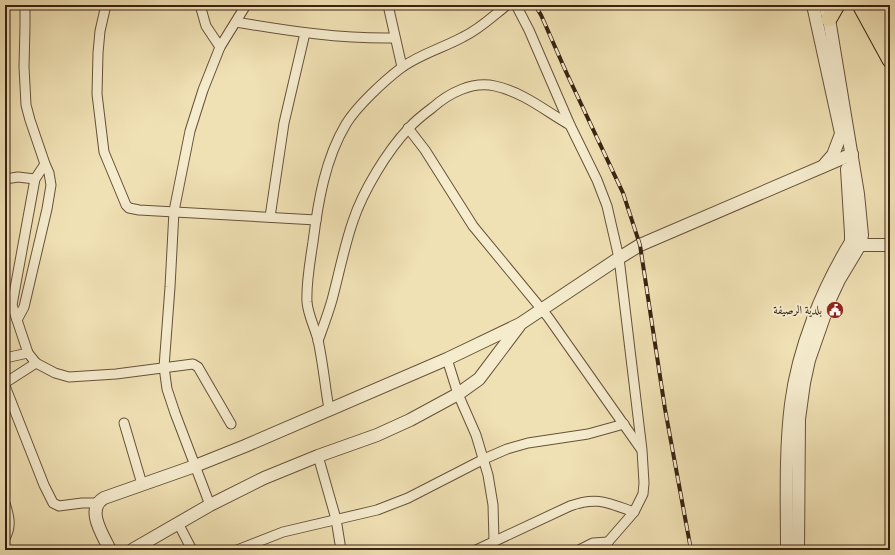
<svg xmlns="http://www.w3.org/2000/svg" width="895" height="555" viewBox="0 0 895 555" font-family="'IM FELL French Canon',Amiri,serif">
	<style>
		.lines { fill: none; stroke-linecap: round; stroke-linejoin: round }
		.minor-casing { stroke: #67523a; stroke-width: 11 }
		.tertiary-casing { stroke: #67523a; stroke-width: 14 }
		.primary-casing { stroke: #392212; stroke-width: 17 }
		.minor { stroke: #f5ecce; stroke-width: 9 }
		.tertiary { stroke: #f5ecce; stroke-width: 12 }
		.primary { stroke: #f0e1b4; stroke-width: 15 }
		.rail-casing { stroke: #392212; stroke-width: 4 }
		.rail { stroke: #f5ecce; stroke-width: 2.5; stroke-dasharray: 8; stroke-linecap: butt }
		.labels { text-anchor: middle; dominant-baseline: central; stroke-width: 4; stroke-linejoin: round; paint-order: stroke }
		.poi-label { font-size: 12px; fill: #392212; stroke: #f5ecce; text-anchor: end }
	</style>
	<rect width="100%" height="100%" fill="#f0e1b4"/>
	<filter id="stains"><feTurbulence type="fractalNoise" baseFrequency=".005" numOctaves="4"/><feColorMatrix values="0 0 0 0 .2 0 0 0 0 .09 0 0 0 0 .02 0 0 0 .5 -.17"/></filter>
	<radialGradient id="worn" r=".72"><stop offset=".6" stop-color="#630" stop-opacity="0"/><stop offset="1" stop-color="#630" stop-opacity=".3"/></radialGradient>
	<g class="lines">
		<defs>
			<g id="minor">
				<polyline points="106,5 100,31 98,53 97,94 104,152 126,205 129,208 139,210 316,220"/>
				<polyline points="200,5 206,26 220,47"/>
				<polyline points="388,5 402,67"/>
				<polyline points="516,5 529,30 570,125 597,180 607,206 619,258 642,450 644,483 643,494 634,512 601,550"/>
				<path d="M236 22C289 31 341 39 395 38"/>
				<polyline points="408,128 425,150 473,226 548,317 641,449"/>
				<polyline points="45,164 35,179 12,305 28,353 36,363 55,373 69,377 116,374 193,364 198,367 231,424"/>
				<polyline points="5,179 18,177 35,179"/>
				<polyline points="270,217 284,123 305,33"/>
				<polyline points="17,320 24,307 47,209 51,185 49,173 45,164 30,120 26,105 24,67 25,26 25,5"/>
				<path d="M318 341C323 327 328 314 332 300 339 274 344 247 353 221 363 191 387 151 409 128 416 120 424 114 432 108 449 93 472 81 495 86 523 92 547 112 570 125"/>
				<polyline points="5,358 28,353"/>
				<polyline points="447,359 458,394 476,435 488,475 493,505 494,541"/>
				<polyline points="5,383 36,363"/>
				<polyline points="5,386 44,485 53,503 59,506 82,503 97,503"/>
				<path d="M329 409C325 386 323 363 318 340 315 328 308 315 307 302 306 283 310 262 313 242 318 202 325 159 346 124 357 106 384 81 401 68 420 54 443 48 463 37 480 29 493 16 507 5"/>
				<polyline points="124,423 142,484"/>
				<polyline points="318,456 336,519 341,550"/>
				<path d="M5 503C9 516 12 526 5 538"/>
				<polyline points="210,505 175,413 167,389 164,367 170,287 174,211 190,131 203,90 220,47 246,5"/>
				<polyline points="178,523 192,550"/>
				<polyline points="237,550 283,532 377,510 408,498 484,459 507,449 528,443 588,434 624,424"/>
				<path d="M476 550 570 506C597 496 608 503 634 512"/>
				<polyline points="579,550 593,543 608,542"/>
			</g>
			<g id="tertiary">
				<polyline points="813,5 841,133"/>
				<polyline points="825,164 833,155 841,134"/>
				<polyline points="854,243 860,245 890,245"/>
				<path d="M110 550C103 535 85 509 104 498L195 466 245 446 447 359 520 324 619 258 640 245 852 154"/>
				<polyline points="132,550 210,505 264,478 318,456 377,435 410,420 458,394 479,379 519,326"/>
				<path d="M787 550C787 502 785 452 791 404 798 349 822 289 851 242V234L847 169"/>
				<polyline points="798,550 799,419 804,383 809,360 831,297 839,280 860,245 862,235 858,194 830,25 825,5"/>
			</g>
			<g id="primary">
				<polyline points="860,5 890,60"/>
				<polyline points="874,5 890,35"/>
				<polyline points="829,19 837,5"/>
			</g>
		</defs>
		<use href="#minor" class="minor-casing"/>
		<use href="#tertiary" class="tertiary-casing"/>
		<use href="#primary" class="primary-casing"/>
		<use href="#minor" class="minor"/>
		<use href="#tertiary" class="tertiary"/>
		<use href="#primary" class="primary"/>
		<defs>
			<polyline id="rail" points="535,5 541,15 567,74 623,193 640,245 665,409 691,550"/>
		</defs>
		<use href="#rail" class="rail-casing"/>
		<use href="#rail" class="rail"/>
	</g>
	<defs>
		<symbol id="civic-disc" viewBox="-11 -11 22 22"><circle r="9.5" fill="#8f2418" stroke="#f5ecce"/><path d="M-.6-6.5H3V-4.5H.6V-3L4-1V1h2V6H-6V1h2V-1L-.6-3ZM-1.2 2.5V6h2.4V2.5Z" fill="#fff"/></symbol>
	</defs>
	<g fill-rule="evenodd">
		<use href="#civic-disc" x="825" y="300" width="20" height="20"/>
	</g>
	<g class="labels">
		<g class="poi-label">
			<text x="822" y="310">بلدية الرصيفة</text>
		</g>
	</g>
	<rect width="895" height="555" fill="none" stroke="#f0e1b4" stroke-width="20"/>
	<rect x="6" y="6" width="883" height="543" fill="none" stroke="#392212" stroke-width="2"/>
	<rect x="10" y="10" width="875" height="535" fill="none" stroke="#392212"/>
	<rect width="100%" height="100%" filter="url(#stains)"/>
	<rect width="100%" height="100%" fill="url(#worn)"/>
</svg>
